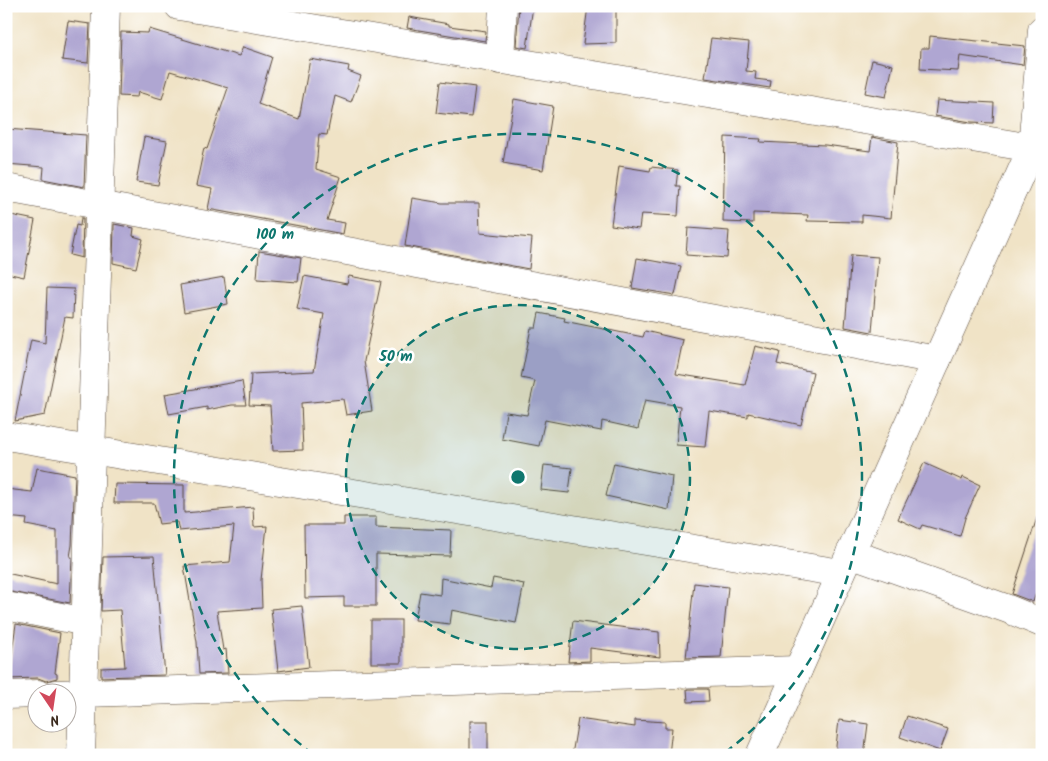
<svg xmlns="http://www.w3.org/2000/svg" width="1048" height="761" viewBox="0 0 1048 761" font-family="Kalam,sans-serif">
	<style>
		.building { fill: #afa6d2 }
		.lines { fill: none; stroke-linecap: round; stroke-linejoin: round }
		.minor-casing { stroke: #564637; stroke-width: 29 }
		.minor { stroke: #fff; stroke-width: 28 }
		.ring { fill: none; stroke: #0f766e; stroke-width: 2.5; stroke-dasharray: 9 6 }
		.centre { fill: #0f766e; stroke: #fff; stroke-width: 2.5 }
		.ring-label { font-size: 15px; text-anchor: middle; font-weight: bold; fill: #0f766e; stroke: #fff; stroke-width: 5; stroke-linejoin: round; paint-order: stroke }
	</style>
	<rect width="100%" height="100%" fill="#fff"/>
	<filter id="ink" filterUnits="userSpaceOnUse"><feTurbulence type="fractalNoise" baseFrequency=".02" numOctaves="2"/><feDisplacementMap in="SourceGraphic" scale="10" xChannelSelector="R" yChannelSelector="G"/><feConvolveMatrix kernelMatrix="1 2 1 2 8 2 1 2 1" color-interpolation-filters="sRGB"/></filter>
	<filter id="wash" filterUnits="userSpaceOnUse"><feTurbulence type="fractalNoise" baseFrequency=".0096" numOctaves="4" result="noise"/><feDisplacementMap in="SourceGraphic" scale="20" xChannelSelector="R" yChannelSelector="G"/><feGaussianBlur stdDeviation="1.12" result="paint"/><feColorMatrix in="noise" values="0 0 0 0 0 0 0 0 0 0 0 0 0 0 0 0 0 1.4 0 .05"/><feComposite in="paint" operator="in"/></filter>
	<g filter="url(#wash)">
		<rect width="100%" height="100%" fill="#f0e3c6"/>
		<g id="blocks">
			<g class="building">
				<polygon points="519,6 533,6 527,48 516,46"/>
				<polygon points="588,6 616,6 616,43 583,44"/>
				<polygon points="409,17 449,24 449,26 486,31 485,41 407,28"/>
				<polygon points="68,21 90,24 88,63 62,60"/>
				<polygon points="149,29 239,56 243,47 272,57 258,104 299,119 310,59 349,66 348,71 361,76 351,102 335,96 327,135 319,134 316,169 341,177 327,220 345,223 343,234 208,209 212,189 196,186 204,148 207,149 228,88 170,71 162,99 138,92 137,97 119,96 121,32 148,33"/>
				<polygon points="930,36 1025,46 1023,65 960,56 958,71 920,69 921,48 929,48"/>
				<polygon points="711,38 749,42 746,71 756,72 755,79 771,81 770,88 705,78"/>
				<polygon points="872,60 893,65 886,97 865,93"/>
				<polygon points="440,82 475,87 471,117 436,113"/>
				<polygon points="514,99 553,106 543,170 503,163"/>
				<polygon points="937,100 994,103 993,123 971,122 935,116"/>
				<polygon points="6,129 86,135 84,187 43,179 44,167 6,164"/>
				<polygon points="144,137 167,141 158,185 136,182"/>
				<polygon points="725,137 761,139 760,142 825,145 870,151 872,137 898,142 891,218 862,215 862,222 807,221 808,215 753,213 753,223 723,222"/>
				<polygon points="619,166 650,171 651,167 678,170 676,186 680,186 678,216 641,214 639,229 611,225"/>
				<polygon points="412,198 442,203 479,203 480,233 532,238 529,269 405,246"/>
				<polygon points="6,214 35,220 24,277 6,273 6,252 10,234 6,234"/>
				<polygon points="81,218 83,218 82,258 70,255 76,225 80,226"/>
				<polygon points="114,224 134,228 133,236 143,239 136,268 113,263"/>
				<polygon points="688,228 729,231 727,258 686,255"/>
				<polygon points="259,251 301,258 298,282 257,279"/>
				<polygon points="851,255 878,257 872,332 845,327"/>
				<polygon points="637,258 681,266 675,295 632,288"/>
				<polygon points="304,276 347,284 349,276 381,282 364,361 372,411 346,415 343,399 301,403 303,450 273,451 270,406 249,405 251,374 314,371 324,314 297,309"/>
				<polygon points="224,277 228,304 184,312 180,285"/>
				<polygon points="47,288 74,289 73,318 65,317 45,415 15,421 31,340 45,343"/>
				<polygon points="539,313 565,318 564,321 643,337 645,331 683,340 676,374 745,385 755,346 780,352 777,364 813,372 801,425 748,413 748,417 709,411 705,447 676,445 680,406 645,400 638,429 602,421 601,431 545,420 539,446 502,439 506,412 527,415 535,381 521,378 531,328 536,328"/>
				<polygon points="242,381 246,405 232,405 207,410 207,407 169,414 165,394"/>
				<polygon points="614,463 672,476 669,510 606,496"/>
				<polygon points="924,463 962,480 963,477 980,485 965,518 960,536 922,525 920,529 898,519"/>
				<polygon points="544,465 572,468 569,493 541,490"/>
				<polygon points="37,468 75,475 72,545 70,557 72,557 70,603 6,591 6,573 57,584 57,531 26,525 27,519 6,517 6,489 32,492"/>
				<polygon points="115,484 184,485 184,513 253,507 254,527 267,526 261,580 262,608 217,611 223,650 226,649 228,673 199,674 197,642 184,566 230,562 234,526 179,531 177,522 159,524 154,503 114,503"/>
				<polygon points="1038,515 1042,516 1042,575 1033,602 1012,594"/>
				<polygon points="344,517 376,517 376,527 451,530 450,556 376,554 376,606 344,606 344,597 305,598 304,525 344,525"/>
				<polygon points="154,556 165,675 101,677 101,668 125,667 120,610 101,611 103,557"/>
				<polygon points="441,578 491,588 493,578 524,584 516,623 452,610 450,624 415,620 420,592 440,595"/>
				<polygon points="694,583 728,587 721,657 686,658"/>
				<polygon points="302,606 309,667 278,671 271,609"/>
				<rect x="371" y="620" width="30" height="43"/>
				<polygon points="573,621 659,632 660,657 590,648 590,661 568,662"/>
				<polygon points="16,624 60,633 55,673 57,674 57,678 46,681 38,678 6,679 6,672 9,672"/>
				<polygon points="687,689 708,689 709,701 688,702"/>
				<polygon points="907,716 948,729 940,751 900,737"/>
				<polygon points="578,719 635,727 635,720 665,722 665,728 672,728 669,755 603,751 602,755 572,755"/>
				<polygon points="839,720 868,724 864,755 835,755"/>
				<rect x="470" y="721" width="18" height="34"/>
			</g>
		</g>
	</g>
	<g filter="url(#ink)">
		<use href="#blocks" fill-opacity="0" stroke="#564637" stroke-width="1"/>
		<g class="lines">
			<defs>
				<g id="minor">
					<polyline points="179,6 1032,148 1042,30"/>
					<polyline points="500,60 503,6"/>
					<polyline points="6,188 937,360"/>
					<polyline points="6,436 841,573"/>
					<polyline points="850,553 1008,609 1042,623"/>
					<polyline points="6,606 86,622"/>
					<polyline points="55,694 798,670"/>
					<polyline points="6,695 38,694"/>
					<polyline points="81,755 106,6"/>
					<polyline points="760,755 1039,132"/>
				</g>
			</defs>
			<use href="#minor" class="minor-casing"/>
			<use href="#minor" class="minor"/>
		</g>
	</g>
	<circle cx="518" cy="477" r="172" fill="#0f766e" fill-opacity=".12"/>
	<g class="ring">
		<circle cx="518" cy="477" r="172"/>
		<path d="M313 754A344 344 0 1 1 723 754"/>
	</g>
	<circle cx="518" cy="477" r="8" class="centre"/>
	<g class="ring-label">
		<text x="275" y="239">100 m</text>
		<text x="396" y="361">50 m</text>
	</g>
	<rect width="1048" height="761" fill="none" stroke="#fff" stroke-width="25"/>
	<g transform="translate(52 708) rotate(167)"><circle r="24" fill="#ffffff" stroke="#b1aaa5"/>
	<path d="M0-4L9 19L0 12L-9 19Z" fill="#d1495b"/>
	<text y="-8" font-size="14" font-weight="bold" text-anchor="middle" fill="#3b2a1e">N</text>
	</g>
</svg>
